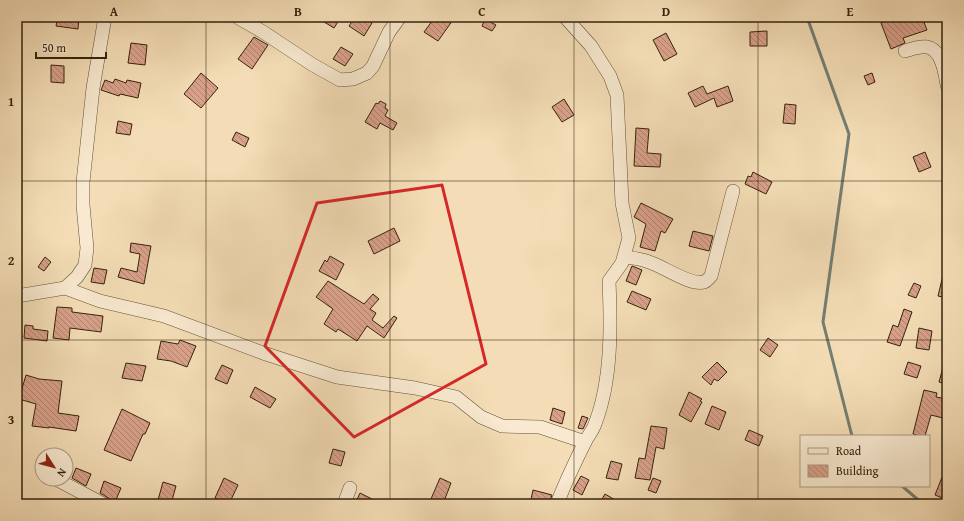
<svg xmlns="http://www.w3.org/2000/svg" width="964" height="521" viewBox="0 0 964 521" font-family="'Gentium Book Plus',serif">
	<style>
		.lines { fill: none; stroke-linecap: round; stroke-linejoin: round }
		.stream { stroke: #747e73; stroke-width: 3 }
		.building { fill: url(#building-back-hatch); stroke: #33230d }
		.minor-casing { stroke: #635237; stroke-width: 14 }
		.minor { stroke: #f8e9d0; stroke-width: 13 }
		.marked { fill: none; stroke: #d62828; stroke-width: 3; stroke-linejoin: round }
		.grid { fill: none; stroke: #33230d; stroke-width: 1; stroke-opacity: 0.55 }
		.neatline { fill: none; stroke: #33230d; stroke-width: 1.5 }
		.grid-label { font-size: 13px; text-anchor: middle; font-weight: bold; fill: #33230d }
	</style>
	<defs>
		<pattern id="building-back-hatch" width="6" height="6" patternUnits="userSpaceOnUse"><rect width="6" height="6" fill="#d9a18a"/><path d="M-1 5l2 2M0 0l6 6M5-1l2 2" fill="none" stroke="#b1836f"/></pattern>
	</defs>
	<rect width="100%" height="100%" fill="#f4ddb6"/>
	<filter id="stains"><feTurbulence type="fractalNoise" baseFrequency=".005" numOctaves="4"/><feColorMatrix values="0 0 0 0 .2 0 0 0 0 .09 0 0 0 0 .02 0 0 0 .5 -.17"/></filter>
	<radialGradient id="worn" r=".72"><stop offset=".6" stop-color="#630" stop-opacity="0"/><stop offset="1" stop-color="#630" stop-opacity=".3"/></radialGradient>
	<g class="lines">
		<g class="stream">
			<polyline points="807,17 849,134 823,322 852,436"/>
			<polyline points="902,486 923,504"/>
		</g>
	</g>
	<g class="building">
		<polygon points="58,17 79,17 78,29 56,26"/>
		<polygon points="316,17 341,17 334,28"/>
		<polygon points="355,17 362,17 372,23 364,36 349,26"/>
		<polygon points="435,17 455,17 438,41 424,32"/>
		<polygon points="894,17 922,17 927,30 903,38 905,43 891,49 881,23"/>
		<polygon points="485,19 496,25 492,31 482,26"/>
		<polygon points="767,31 767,46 750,46 750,32"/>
		<polygon points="666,33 677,54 664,61 653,40"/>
		<polygon points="254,37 268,45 252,69 238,59"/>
		<polygon points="131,43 147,45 145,65 128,63"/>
		<polygon points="341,47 353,54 345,66 333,59"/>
		<polygon points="51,65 64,66 64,83 51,82"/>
		<polygon points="201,73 218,88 201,108 184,94"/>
		<polygon points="872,73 875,82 868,85 864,76"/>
		<polygon points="115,79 126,83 127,80 141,83 138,98 120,94 119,96 101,90 105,80 113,83"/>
		<polygon points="703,86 707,94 728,86 733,101 717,107 714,98 695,107 688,93"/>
		<polygon points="564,99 574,115 562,122 552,107"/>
		<polygon points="380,101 386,104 385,108 388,110 385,116 397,123 393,130 380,123 377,129 365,122 376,103 378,104"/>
		<polygon points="785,104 796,105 795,124 783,123"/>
		<polygon points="118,121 132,124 130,135 116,133"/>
		<polygon points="636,128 649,129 647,153 661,154 660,167 634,166"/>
		<polygon points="236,132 249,138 245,147 232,140"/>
		<polygon points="925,152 931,167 919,172 913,157"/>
		<polygon points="753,172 772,182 766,194 745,184 748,176 751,177"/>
		<polygon points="641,203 673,219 665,233 661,231 655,251 640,247 646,224 634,217"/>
		<polygon points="394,228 400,241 374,254 368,241"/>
		<polygon points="693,231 713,236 709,251 689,246"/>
		<polygon points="131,243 151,246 144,284 118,277 121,268 137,272 140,254 130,252"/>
		<polygon points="330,256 344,264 336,280 319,271 325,260 327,262"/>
		<polygon points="45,257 51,262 44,271 38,267"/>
		<polygon points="632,266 642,270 636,285 626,281"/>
		<polygon points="94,268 107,270 104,284 91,282"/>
		<polygon points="944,271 947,271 947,298 938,296"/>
		<polygon points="328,281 364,304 373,294 379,299 370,309 376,313 372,320 383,328 394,316 397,318 384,338 367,326 357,341 338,329 336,332 324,324 333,309 316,297"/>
		<polygon points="914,283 921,286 916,298 908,295"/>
		<polygon points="632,291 651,299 646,310 627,302"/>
		<polygon points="57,307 72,308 72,312 103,316 101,332 70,328 69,340 53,338"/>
		<polygon points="904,309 912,312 900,346 887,342 893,325 898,327"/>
		<polygon points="25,325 33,326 33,329 48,331 47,341 24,338"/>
		<polygon points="919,328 932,331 929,350 916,348"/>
		<polygon points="768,338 778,345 770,357 760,350"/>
		<polygon points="180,340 196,346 187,367 171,361 157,359 161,341 178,344"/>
		<polygon points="945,360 947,360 947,384 939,382"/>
		<polygon points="717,362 727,372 718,381 714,379 711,385 702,377"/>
		<polygon points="908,362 921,366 917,378 904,374"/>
		<polygon points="126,363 146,366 142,381 122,378"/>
		<polygon points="222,365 233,370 227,384 215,379"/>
		<polygon points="26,375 39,379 62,381 58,413 79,416 76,431 49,427 49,428 32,426 36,404 19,399"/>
		<polygon points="255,387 276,399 270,408 250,397"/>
		<polygon points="924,390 937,393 936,397 947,399 947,419 931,415 925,436 920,436 913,434"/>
		<polygon points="689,392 702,399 700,401 702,402 691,422 679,415"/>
		<polygon points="712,406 726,412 719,430 705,424"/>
		<polygon points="553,408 565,412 562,424 550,420"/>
		<polygon points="122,409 150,423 145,434 143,434 131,461 104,450"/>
		<polygon points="582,416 588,418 583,429 578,428"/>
		<polygon points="651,426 667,428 664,449 656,447 650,480 635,478 639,458 645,459"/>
		<polygon points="749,430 763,436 759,446 745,440"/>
		<polygon points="333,449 345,452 341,466 329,463"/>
		<polygon points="611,461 622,464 618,480 606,478"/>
		<polygon points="946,467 947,467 947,500 935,495"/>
		<polygon points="76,468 91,474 86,486 72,478"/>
		<polygon points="581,476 589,480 582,495 573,490"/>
		<polygon points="224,478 238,485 229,504 215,498"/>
		<polygon points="440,478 451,483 443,504 431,499"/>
		<polygon points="653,478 661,481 656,493 648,490"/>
		<polygon points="104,481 121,488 115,502 100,493"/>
		<polygon points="163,482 176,486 171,504 158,500"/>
		<polygon points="533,490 552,495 549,504 530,504"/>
		<polygon points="360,493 382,504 355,504"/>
		<polygon points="605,494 622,504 599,504"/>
	</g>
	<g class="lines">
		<defs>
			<g id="minor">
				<polyline points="237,17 263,32 313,65 340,80 353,79 367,73 373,66 389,32 400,17"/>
				<path d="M905 51C912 49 920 46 927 47 942 50 945 73 947 85"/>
				<path d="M625 257C633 258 642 259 649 262 663 266 690 286 704 282 707 281 708 279 711 276L733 191"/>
				<polyline points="65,288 77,277 85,265 87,248 83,205 83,182 93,88 105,17"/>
				<polyline points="17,296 65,288 100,301 164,316 263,353 337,377 415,388 456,397 481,417 502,426 540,427 585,442"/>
				<polyline points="56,479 103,504"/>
				<polyline points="344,504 350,488"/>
				<path d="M557 504C565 483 575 462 585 442 588 436 593 430 595 424 612 380 611 326 609 281L622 263 629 238 622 203 617 95 610 76 591 46 565 17"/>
			</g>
		</defs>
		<use href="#minor" class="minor-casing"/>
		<use href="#minor" class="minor"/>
	</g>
	<path class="marked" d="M442 185 486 364 354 437 265 346 317 203Z"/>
	<path class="grid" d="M206 17V504M390 17V504M574 17V504M758 17V504M17 181H947M17 340H947"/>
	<rect width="964" height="521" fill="none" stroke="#f4ddb6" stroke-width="44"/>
	<rect x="800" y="435" width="130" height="52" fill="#f8e9d0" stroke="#a99a82"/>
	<rect x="808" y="448" width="20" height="6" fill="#f8e9d0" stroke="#a99a82"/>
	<text x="836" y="455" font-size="12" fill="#33230d">Road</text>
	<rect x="808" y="465" width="20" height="12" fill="url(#building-back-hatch)" stroke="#a99a82"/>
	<text x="836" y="475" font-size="12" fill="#33230d">Building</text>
	<g transform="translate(54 467) rotate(126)"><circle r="19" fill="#f8e9d0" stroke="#a99a82"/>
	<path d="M0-3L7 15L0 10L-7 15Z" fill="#8f2418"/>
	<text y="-6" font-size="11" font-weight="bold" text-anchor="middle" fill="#33230d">N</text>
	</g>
	<path d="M36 52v6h70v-6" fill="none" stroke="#33230d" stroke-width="2"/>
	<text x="42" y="52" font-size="12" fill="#33230d" stroke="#f8e9d0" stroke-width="3" paint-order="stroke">50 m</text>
	<rect x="22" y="22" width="920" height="477" class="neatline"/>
	<g class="grid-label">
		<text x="114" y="16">A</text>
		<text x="298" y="16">B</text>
		<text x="482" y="16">C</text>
		<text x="666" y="16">D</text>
		<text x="850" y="16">E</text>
		<text x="11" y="106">1</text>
		<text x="11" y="265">2</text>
		<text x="11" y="424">3</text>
	</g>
	<rect width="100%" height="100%" filter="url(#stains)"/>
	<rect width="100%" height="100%" fill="url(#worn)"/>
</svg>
